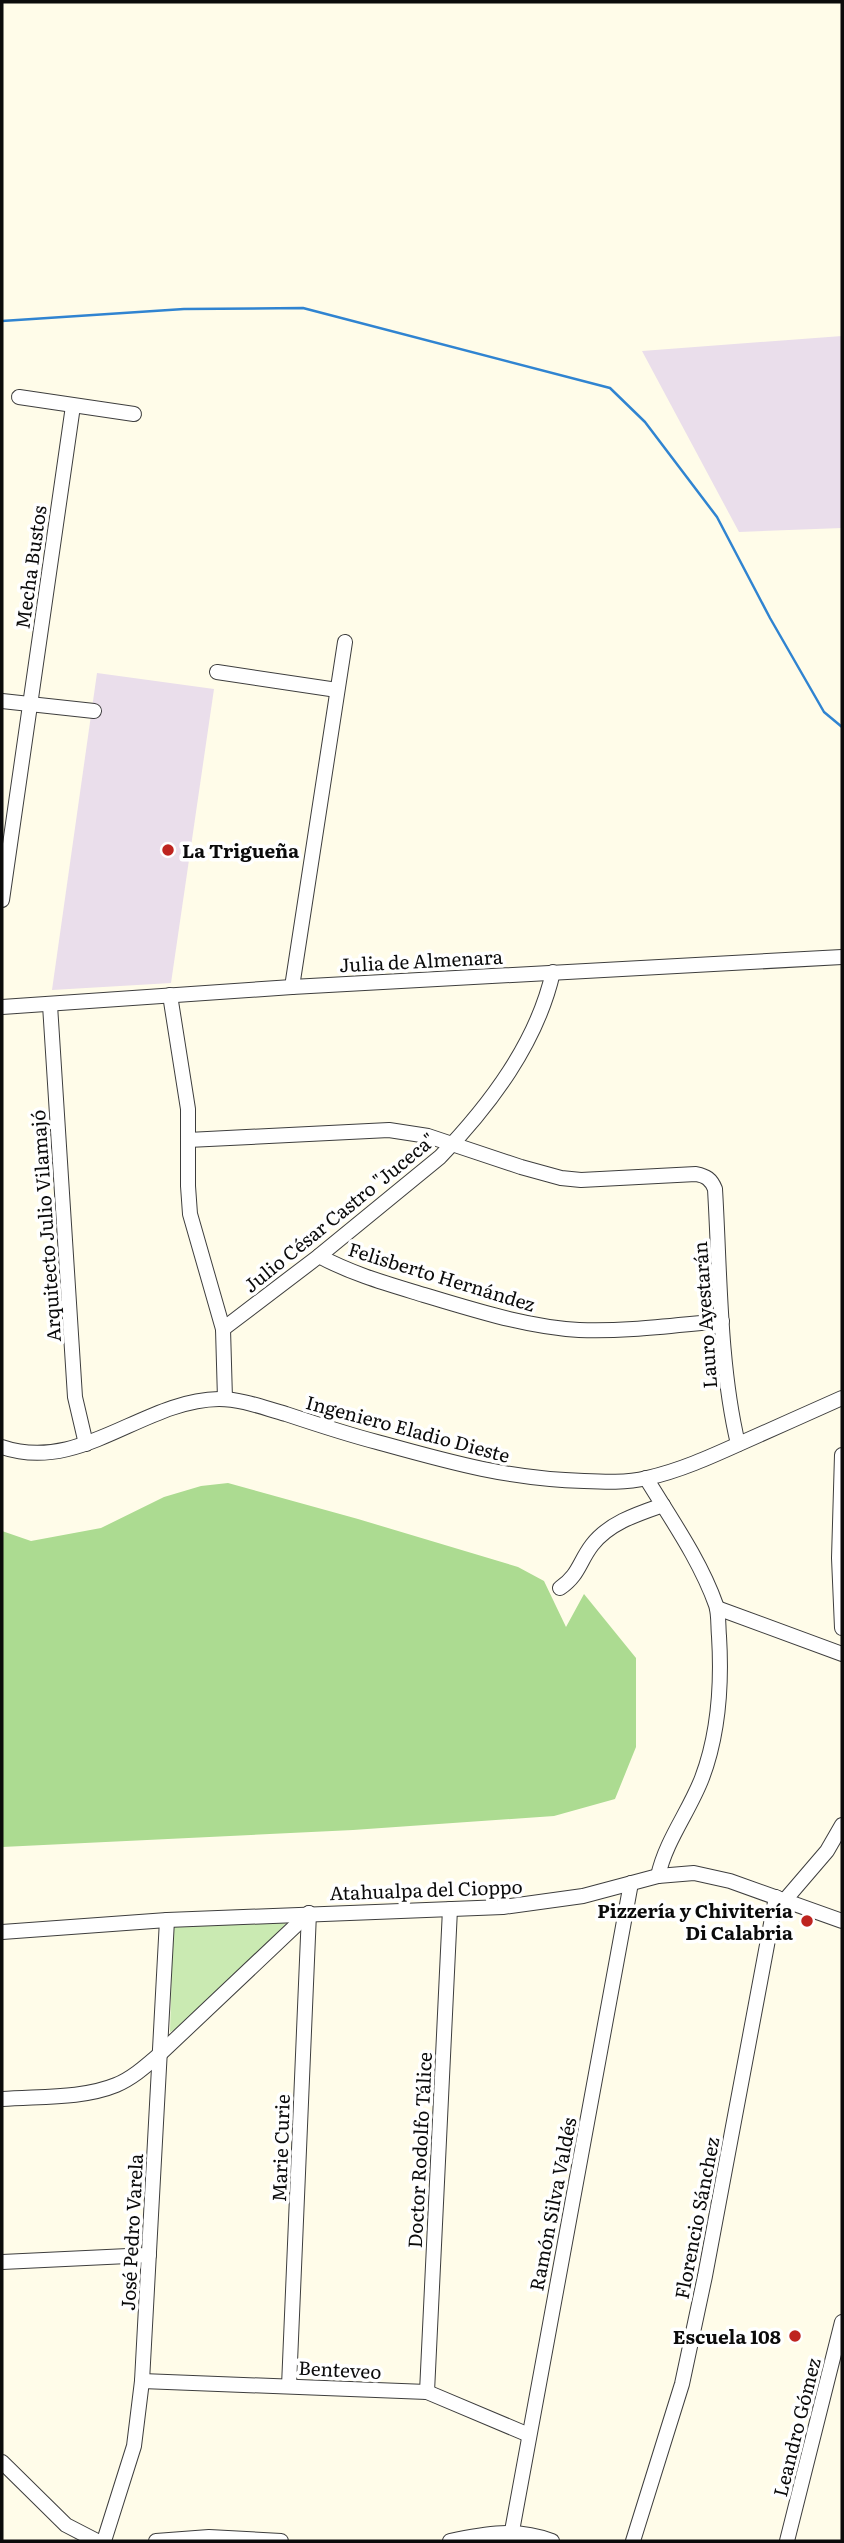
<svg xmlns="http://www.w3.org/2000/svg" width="844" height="2543" viewBox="0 0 844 2543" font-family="Literata,serif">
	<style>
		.industrial { fill: #eadeeb }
		.green { fill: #caeab2 }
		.forest { fill: #acdb91 }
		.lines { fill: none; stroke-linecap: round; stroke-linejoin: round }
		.stream { stroke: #3084d1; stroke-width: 2.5 }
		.minor-casing { stroke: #3e3e3e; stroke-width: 16 }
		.minor { stroke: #fff; stroke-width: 14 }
		.poi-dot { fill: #be241f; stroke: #fff; stroke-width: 2.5 }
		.labels { text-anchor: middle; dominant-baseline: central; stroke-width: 7; stroke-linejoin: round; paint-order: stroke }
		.street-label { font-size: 19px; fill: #0b0b0b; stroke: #fff }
		.poi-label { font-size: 19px; font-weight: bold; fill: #0b0b0b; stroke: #fff; text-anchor: end }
	</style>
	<rect width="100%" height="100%" fill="#fffce9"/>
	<g class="industrial">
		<polygon points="842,336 842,528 739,532 642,351"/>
		<polygon points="97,673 214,689 171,983 52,990"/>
	</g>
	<polygon class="green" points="289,1920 250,1962 179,2028 170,2032 173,1927"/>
	<polygon class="forest" points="228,1483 358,1519 518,1567 544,1581 566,1627 584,1594 636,1658 636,1747 615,1799 554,1816 353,1830 2,1847 2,1531 31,1541 101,1528 164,1497 201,1486"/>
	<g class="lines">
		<polyline class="stream" points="2,321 184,309 303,308 610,388 645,422 717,517 770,618 824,712 842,727"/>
		<defs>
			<g id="minor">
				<polyline points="19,397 134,414"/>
				<polyline points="217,672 337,690"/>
				<polyline points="2,701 94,711"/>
				<polyline points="2,900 73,406"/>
				<polyline points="292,987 345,642"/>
				<polyline points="170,995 188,1109 188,1186 190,1214 223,1329 225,1399"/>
				<polyline points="50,1005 75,1397 86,1444"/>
				<polyline points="2,1007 292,987 842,957"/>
				<path d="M188 1140 389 1130 428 1136 521 1167 561 1178 581 1180 696 1174C706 1176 711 1179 715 1189 720 1272 719 1364 738 1444"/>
				<path d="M319 1256C352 1274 388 1284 424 1295 475 1310 526 1327 579 1330 626 1332 675 1325 722 1321"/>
				<path d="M223 1329 319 1256 440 1157C490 1105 537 1043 553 972"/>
				<path d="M2 1447C80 1474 143 1400 219 1399 242 1399 264 1408 286 1414 316 1424 346 1434 377 1442 449 1462 508 1479 584 1481 605 1482 626 1483 647 1478 679 1471 710 1457 741 1443 775 1428 808 1413 842 1398"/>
				<polyline points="842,1455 839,1558 842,1628"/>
				<path d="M646 1478C671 1519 700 1560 716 1605 719 1614 718 1626 719 1636 722 1685 719 1733 702 1778 689 1812 666 1840 658 1876"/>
				<path d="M560 1588C579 1575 579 1562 592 1545 609 1523 637 1514 663 1505"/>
				<polyline points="717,1608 842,1654"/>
				<polyline points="785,1900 827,1851 842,1825"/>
				<polyline points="2,1932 167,1920 503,1907 583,1896 658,1876 694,1873 730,1881 842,1921"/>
				<path d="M2 2099C38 2096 82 2099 116 2085 133 2078 147 2065 161 2053L309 1913"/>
				<polyline points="2,2262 149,2255"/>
				<polyline points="142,2381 427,2392 529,2435"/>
				<polyline points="289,2386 309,1913"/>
				<polyline points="427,2392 450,1909"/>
				<polyline points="2,2462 66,2525 97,2541"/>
				<polyline points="512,2531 631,1883"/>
				<polyline points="104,2541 134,2446 142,2381 167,1920"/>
				<polyline points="156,2541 209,2537 281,2541"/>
				<path d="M450 2541C486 2533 517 2528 552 2541"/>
				<polyline points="633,2541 682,2384 705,2276 776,1897"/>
				<polyline points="787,2541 842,2322"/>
			</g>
		</defs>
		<use href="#minor" class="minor-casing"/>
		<use href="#minor" class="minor"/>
	</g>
	<g class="poi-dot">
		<circle cx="168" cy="850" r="7"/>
		<circle cx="807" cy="1921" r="7"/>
		<circle cx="795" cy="2336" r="7"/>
	</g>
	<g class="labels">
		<g class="street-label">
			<text transform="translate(30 567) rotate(-82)">Mecha Bustos</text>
			<text transform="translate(421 960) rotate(-3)">Julia de Almenara</text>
			<text transform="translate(339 1212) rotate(-39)">Julio César Castro "Juceca"</text>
			<text transform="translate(45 1226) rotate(-94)">Arquitecto Julio Vilamajó</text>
			<text transform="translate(442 1276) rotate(17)">Felisberto Hernández</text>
			<text transform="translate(704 1315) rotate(-94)">Lauro Ayestarán</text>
			<text transform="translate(408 1428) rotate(15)">Ingeniero Eladio Dieste</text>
			<text transform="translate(426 1889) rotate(-2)">Atahualpa del Cioppo</text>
			<text transform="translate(280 2148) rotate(-88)">Marie Curie</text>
			<text transform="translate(419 2150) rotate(-87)">Doctor Rodolfo Tálice</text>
			<text transform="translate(552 2204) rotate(-79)">Ramón Silva Valdés</text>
			<text transform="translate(696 2218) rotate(-79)">Florencio Sánchez</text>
			<text transform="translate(131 2232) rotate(-87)">José Pedro Varela</text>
			<text transform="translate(340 2369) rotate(3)">Benteveo</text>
			<text transform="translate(796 2427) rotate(-76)">Leandro Gómez</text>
		</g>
		<g class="poi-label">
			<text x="182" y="850" text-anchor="start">La Trigueña</text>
			<text x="793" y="1910">Pizzería y Chivitería<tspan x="793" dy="22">Di Calabria</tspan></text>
			<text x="781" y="2336">Escuela 108</text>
		</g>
	</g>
	<rect width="844" height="2543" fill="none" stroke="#0b0b0b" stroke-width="7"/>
</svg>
